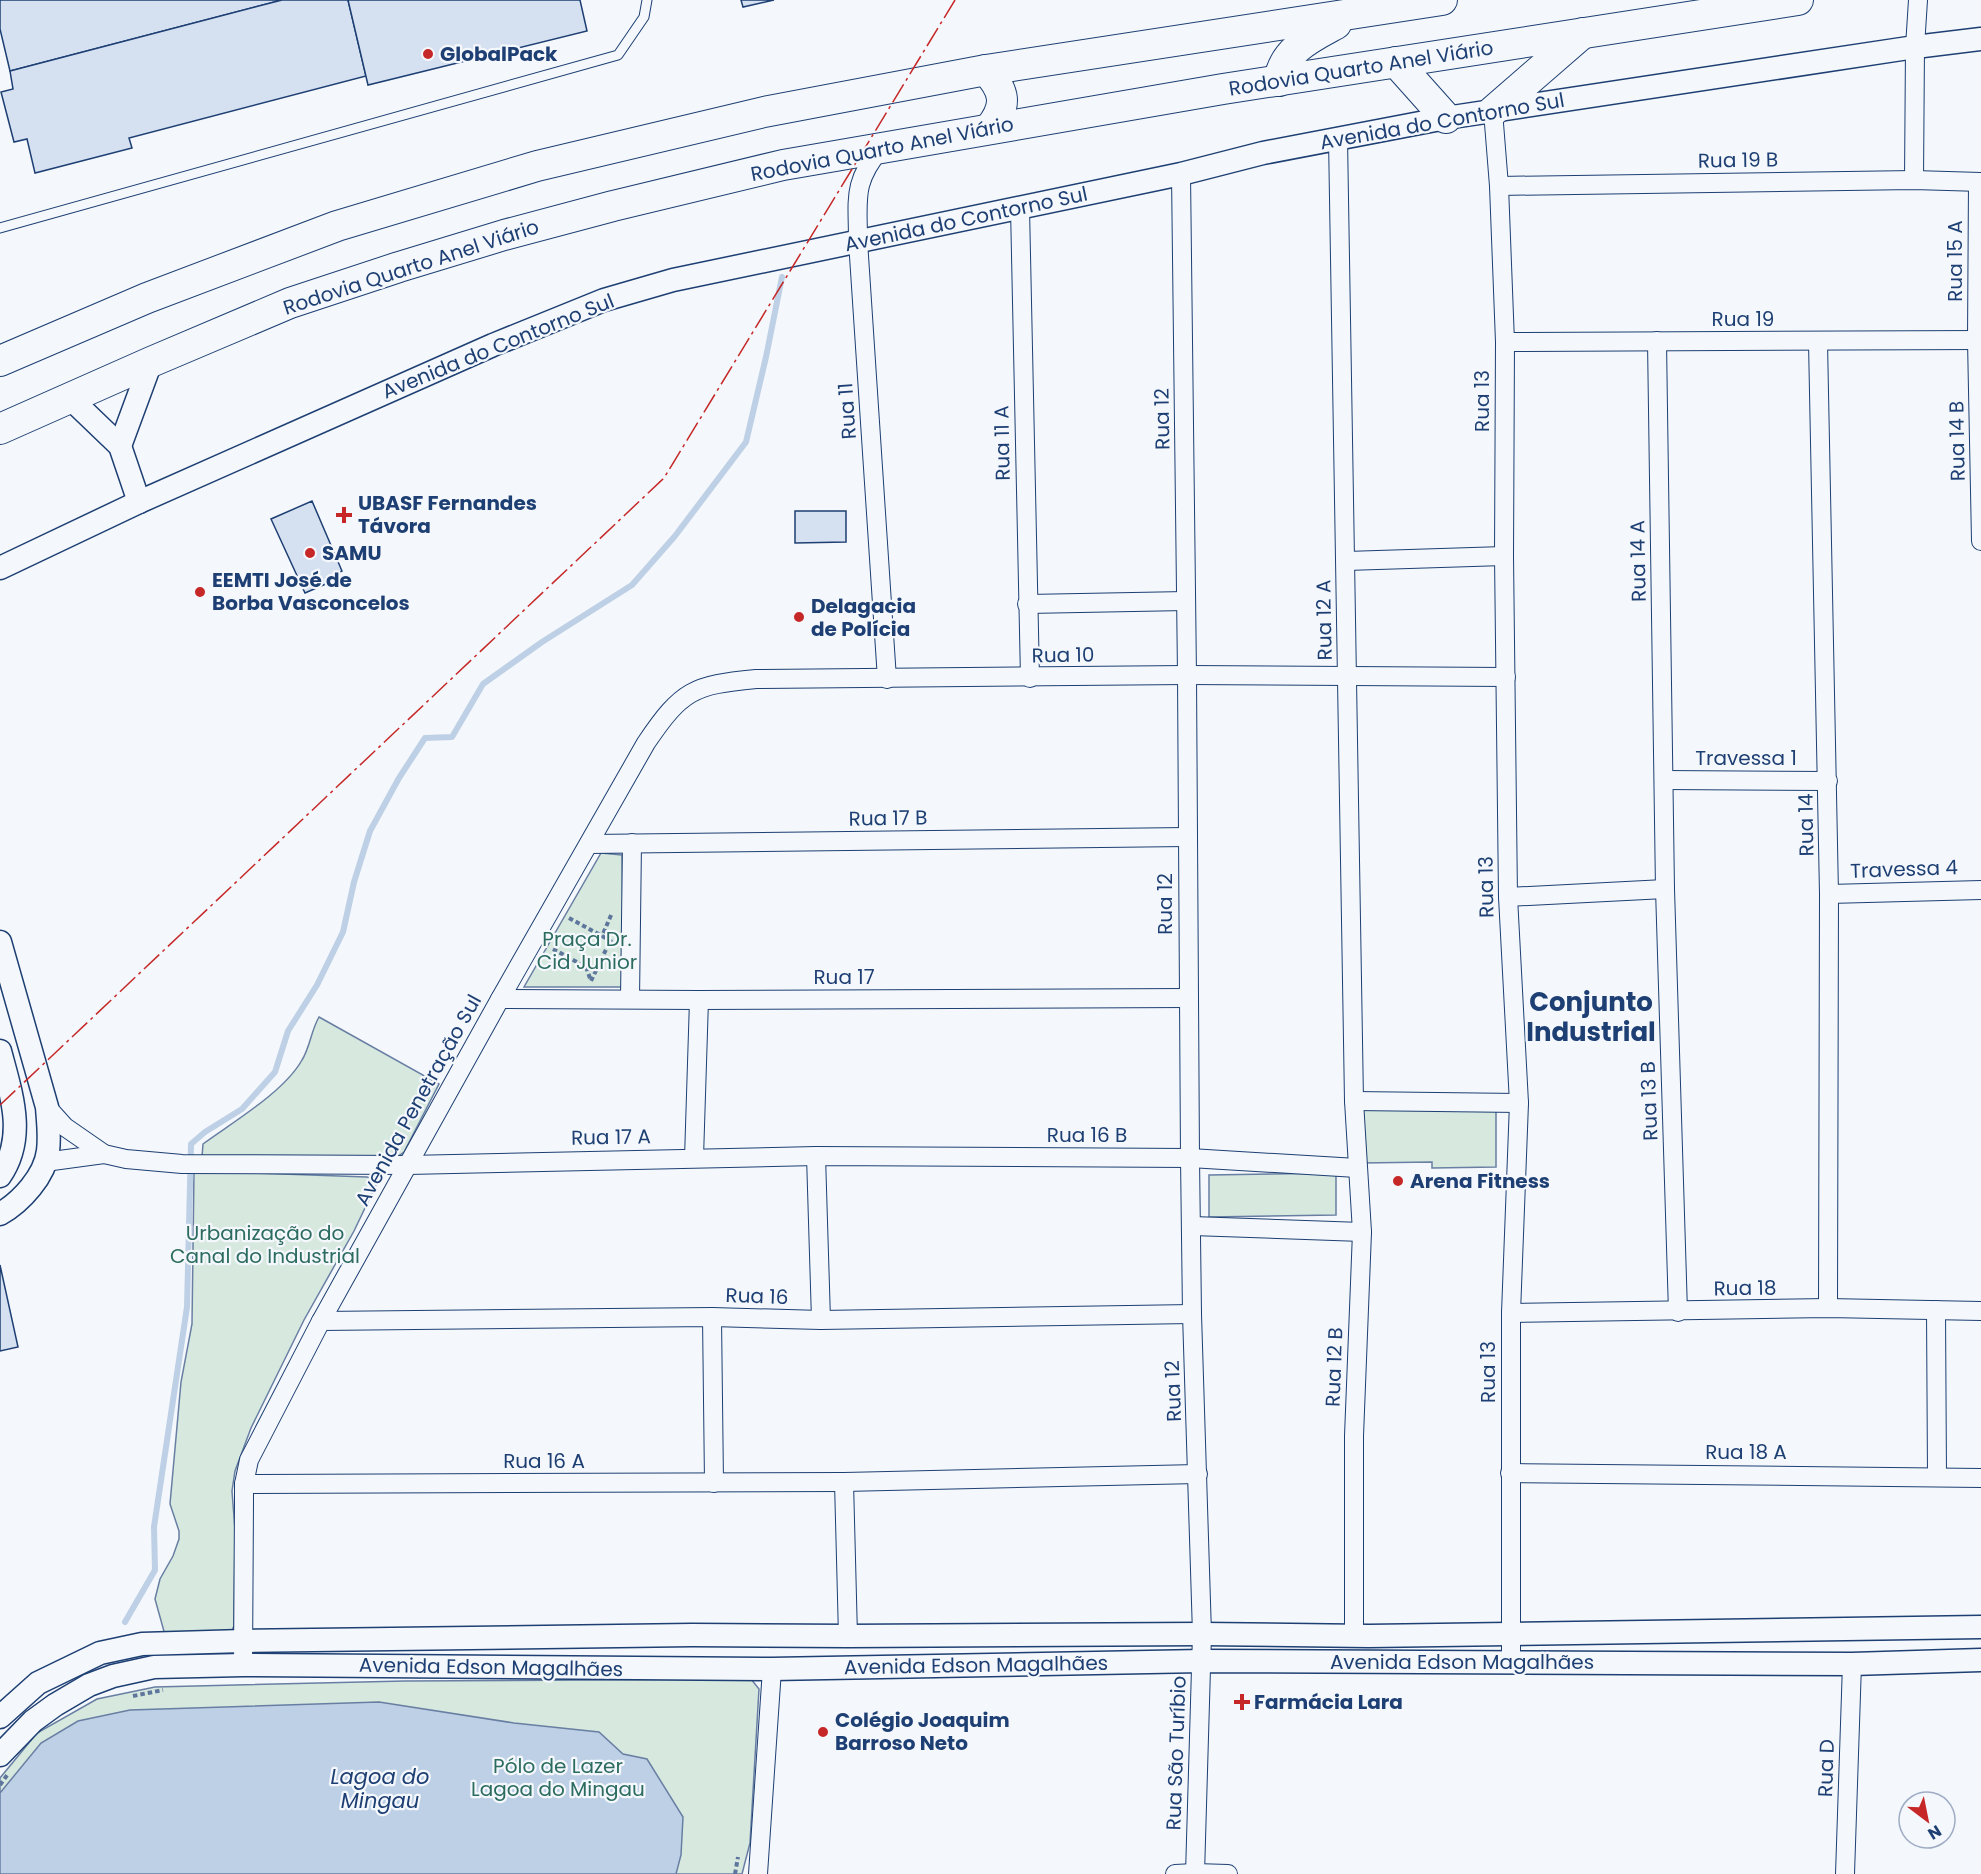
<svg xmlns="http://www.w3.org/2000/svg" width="1981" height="1874" viewBox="0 0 1981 1874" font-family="Poppins,sans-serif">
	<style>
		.green { fill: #d7e8df; stroke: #687fa3; stroke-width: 1.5 }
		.water { fill: #bed0e5; stroke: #687fa3; stroke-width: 1.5 }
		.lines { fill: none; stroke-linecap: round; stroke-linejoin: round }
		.stream { stroke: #bed0e5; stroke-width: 6 }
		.building { fill: #d5e0f0; stroke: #1d3f73; stroke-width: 1.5 }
		.service-casing { stroke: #1d3f73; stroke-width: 11 }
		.minor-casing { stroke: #1d3f73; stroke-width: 20 }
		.tertiary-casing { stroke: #1d3f73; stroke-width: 25 }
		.trunk-casing { stroke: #1d3f73; stroke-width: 32 }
		.path { stroke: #5e769c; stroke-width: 4; stroke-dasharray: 4.5 3; stroke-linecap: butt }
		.service { stroke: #f4f7fb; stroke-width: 9 }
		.minor { stroke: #f4f7fb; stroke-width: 18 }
		.tertiary { stroke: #f4f7fb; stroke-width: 22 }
		.trunk { stroke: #f4f7fb; stroke-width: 30 }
		.power { stroke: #c62828; stroke-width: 1.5; stroke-dasharray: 21 4.5 3 4.5; stroke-linecap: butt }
		.poi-dot { fill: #c62828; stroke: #f4f7fb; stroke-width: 2 }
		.labels { text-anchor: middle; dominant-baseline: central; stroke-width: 4.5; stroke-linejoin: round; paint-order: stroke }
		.poi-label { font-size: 20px; font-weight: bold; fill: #1d3f73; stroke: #f4f7fb; text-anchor: start }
		.street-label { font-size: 20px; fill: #1d3f73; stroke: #f4f7fb }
		.park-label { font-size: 20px; fill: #2c6c60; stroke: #f4f7fb }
		.water-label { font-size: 21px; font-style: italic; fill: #1d3f73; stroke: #f4f7fb }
		.district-label { font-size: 26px; font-weight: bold; fill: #1d3f73; stroke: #f4f7fb }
	</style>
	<rect width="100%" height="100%" fill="#f4f7fb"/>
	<g class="green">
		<polygon points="601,853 622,855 624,987 524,987"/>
		<path d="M319 1017 439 1084 404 1152 397 1157H202L203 1144C233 1122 284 1092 302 1060 310 1047 311 1031 319 1017Z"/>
		<polygon points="1496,1109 1496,1167 1432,1168 1432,1162 1361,1163 1361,1110"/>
		<polygon points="194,1171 367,1177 373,1179 376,1185 354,1231 304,1320 251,1428 235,1471 232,1491 235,1530 234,1626 232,1630 165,1635 155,1599 160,1579 173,1556 179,1539 179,1531 170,1504 181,1382 192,1324"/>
		<polygon points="1336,1173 1336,1215 1209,1217 1209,1175"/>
		<polygon points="751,1679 759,1689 750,1843 742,1874 0,1874 0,1778 37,1733 97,1699 155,1687 405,1681"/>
	</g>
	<polygon class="water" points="379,1702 514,1723 599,1732 623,1754 647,1759 683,1817 681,1855 676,1874 0,1874 0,1793 41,1743 78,1721 130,1710"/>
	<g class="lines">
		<polyline class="stream" points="125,1622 155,1570 154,1527 187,1307 191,1144 205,1132 242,1109 275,1072 288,1031 317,985 343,932 354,882 370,831 399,778 425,738 452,737 483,684 542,642 632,585 675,536 746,442 766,357 782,277"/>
	</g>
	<g class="building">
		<polygon points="0,0 282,0 10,71 0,29"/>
		<polygon points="282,0 348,0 366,76 129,138 132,148 35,173 27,139 14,142 1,92 13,89 10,71"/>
		<polygon points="348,0 580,0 587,31 368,85"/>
		<polygon points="741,0 774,0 743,7"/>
		<polygon points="312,501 342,571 326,578 328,583 305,593 271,519"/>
		<polygon points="795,511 846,511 846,542 795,543"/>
		<polygon points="0,1265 18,1347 0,1351"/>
	</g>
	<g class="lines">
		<defs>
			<polyline id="service" points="0,228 618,55 644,17 647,0"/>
			<g id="minor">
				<polyline points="1493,111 1499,186 1505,342 1504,556 1508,897 1519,1103 1511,1313 1511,1662"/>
				<polyline points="1338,138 1354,1101 1362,1232 1354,1436 1354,1636"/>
				<path d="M881 148C852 183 858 199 858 241L887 679"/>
				<polyline points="1181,174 1187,675 1190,1158 1192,1314 1202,1634 1195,1874"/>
				<polyline points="1914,180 1915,47 1918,0"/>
				<polyline points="1978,182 1977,340 1981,541"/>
				<polyline points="1499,186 1914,180 1981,182"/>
				<polyline points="1020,208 1030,678"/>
				<polyline points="1657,341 1665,889 1678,1312"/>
				<polyline points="1505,342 1981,340"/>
				<polyline points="1818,342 1829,894 1828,1308"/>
				<polyline points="1346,561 1504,556"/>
				<polyline points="1027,604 1186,601"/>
				<polyline points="1664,780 1828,781"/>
				<polyline points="590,844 1187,837"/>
				<polyline points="1829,894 1981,890"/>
				<polyline points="1508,897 1665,889"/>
				<polyline points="500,999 699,1000 1188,998"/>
				<polyline points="630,999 632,843"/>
				<polyline points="1354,1101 1519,1103"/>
				<polyline points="47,1107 65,1127 104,1154 126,1159 182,1164 408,1165 816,1156 1190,1158 1357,1168"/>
				<polyline points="816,1156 821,1320"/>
				<polyline points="694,1158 699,1000"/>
				<polyline points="45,1162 104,1154"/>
				<polyline points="1192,1226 1362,1232"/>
				<polyline points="1936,1310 1937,1476"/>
				<polyline points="1511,1313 1828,1308 1981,1311"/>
				<polyline points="712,1317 714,1483"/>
				<polyline points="321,1321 712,1317 821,1320 1192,1314"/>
				<polyline points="1510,1473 1981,1478"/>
				<polyline points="844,1482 848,1636"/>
				<polyline points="244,1484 844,1482 1198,1474"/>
				<path d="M243 1665 244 1502V1484L249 1460 321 1321 500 999 646 743C682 690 693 685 756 679L1187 675 1506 677"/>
				<polyline points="758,1874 772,1669"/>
				<polyline points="1175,1874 1195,1873 1228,1874"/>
				<polyline points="1845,1874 1852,1664"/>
			</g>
			<g id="tertiary">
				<polyline points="70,398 120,446 139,502"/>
				<polyline points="120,446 151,362"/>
				<polyline points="0,568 139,502 493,345 604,300 673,280 1181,174 1263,153 1446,118 1915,47 1981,39"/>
				<path d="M0 942 47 1107C48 1122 50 1136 48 1151 45 1176 21 1202 0 1214"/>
				<path d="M0 1051C11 1093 27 1137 0 1176"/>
				<polyline points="0,1717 38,1683 100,1653 142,1644 243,1641 692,1635 848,1636 1202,1634 1369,1636 1981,1627"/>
				<polyline points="0,1755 33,1721 55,1705 89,1685 113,1676 154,1667 243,1665 772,1669 1202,1661 1852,1664 1981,1660"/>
			</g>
			<g id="trunk">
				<polyline points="1396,62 1446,118"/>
				<path d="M986 70C1005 91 1008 105 990 128"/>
				<path d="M1279 81C1283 50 1312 37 1336 24"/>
				<polyline points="1493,111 1583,33"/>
				<polyline points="0,361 147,298 337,226 537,166 764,112 986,70 1442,0"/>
				<polyline points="0,429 151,362 290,303 399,267 504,235 613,206 783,165 1223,89 1798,0"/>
			</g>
		</defs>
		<use href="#service" class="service-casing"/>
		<use href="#minor" class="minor-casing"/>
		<use href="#tertiary" class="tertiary-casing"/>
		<use href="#trunk" class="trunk-casing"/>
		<g class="path">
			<polyline points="569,918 602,936"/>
			<polyline points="612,942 602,936 612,913"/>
			<polyline points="553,949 586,967 591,981 610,941"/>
			<polyline points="133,1696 163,1690"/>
			<polyline points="0,1785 8,1774"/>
			<polyline points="735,1874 738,1857"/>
		</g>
		<use href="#service" class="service"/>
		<use href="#minor" class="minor"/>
		<use href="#tertiary" class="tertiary"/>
		<use href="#trunk" class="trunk"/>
		<polyline class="power" points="0,1105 664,478 955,0"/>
	</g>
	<g class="poi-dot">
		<circle cx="428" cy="54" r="6"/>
		<path d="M341 506h6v6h6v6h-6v6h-6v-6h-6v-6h6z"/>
		<circle cx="310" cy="553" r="6"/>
		<circle cx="200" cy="592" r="6"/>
		<circle cx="799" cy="617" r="6"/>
		<circle cx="1398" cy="1181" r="6"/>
		<path d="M1239 1693h6v6h6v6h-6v6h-6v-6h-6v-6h6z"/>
		<circle cx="823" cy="1732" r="6"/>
	</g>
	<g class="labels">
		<g class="poi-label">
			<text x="440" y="54">GlobalPack</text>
			<text x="358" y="503">UBASF Fernandes<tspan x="358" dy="23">Távora</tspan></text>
			<text x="322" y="553">SAMU</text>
			<text x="212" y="580">EEMTI José de<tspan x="212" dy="23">Borba Vasconcelos</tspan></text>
			<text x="811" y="606">Delagacia<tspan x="811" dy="23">de Polícia</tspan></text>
			<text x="1410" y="1181">Arena Fitness</text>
			<text x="1254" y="1702">Farmácia Lara</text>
			<text x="835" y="1720">Colégio Joaquim<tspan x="835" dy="23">Barroso Neto</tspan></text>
		</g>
		<g class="street-label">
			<text transform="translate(1361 68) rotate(-9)">Rodovia Quarto Anel Viário</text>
			<text transform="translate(1442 121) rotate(-10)">Avenida do Contorno Sul</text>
			<text transform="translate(882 149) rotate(-11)">Rodovia Quarto Anel Viário</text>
			<text transform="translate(1738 160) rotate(-1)">Rua 19 B</text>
			<text transform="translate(966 219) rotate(-12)">Avenida do Contorno Sul</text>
			<text transform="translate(1955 261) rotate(-90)">Rua 15 A</text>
			<text transform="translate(411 267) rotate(-18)">Rodovia Quarto Anel Viário</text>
			<text x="1743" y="319">Rua 19</text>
			<text transform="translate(498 346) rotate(-22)">Avenida do Contorno Sul</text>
			<text transform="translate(1482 401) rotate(-90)">Rua 13</text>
			<text transform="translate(847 411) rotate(-94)">Rua 11</text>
			<text transform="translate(1162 419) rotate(-91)">Rua 12</text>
			<text transform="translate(1957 441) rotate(-91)">Rua 14 B</text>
			<text transform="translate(1002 443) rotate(-91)">Rua 11 A</text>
			<text transform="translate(1638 561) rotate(-91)">Rua 14 A</text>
			<text transform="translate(1324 620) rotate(-91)">Rua 12 A</text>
			<text transform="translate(1063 655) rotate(-1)">Rua 10</text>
			<text x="1746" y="758">Travessa 1</text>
			<text transform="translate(888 818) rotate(-1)">Rua 17 B</text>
			<text transform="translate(1806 825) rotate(-91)">Rua 14</text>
			<text transform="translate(1904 869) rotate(-2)">Travessa 4</text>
			<text transform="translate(1486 887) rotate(-91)">Rua 13</text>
			<text transform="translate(1165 904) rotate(-90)">Rua 12</text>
			<text x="844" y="977">Rua 17</text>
			<text transform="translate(418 1100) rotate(-61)">Avenida Penetração Sul</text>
			<text transform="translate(1649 1101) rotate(-92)">Rua 13 B</text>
			<text x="1087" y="1135">Rua 16 B</text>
			<text transform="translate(611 1137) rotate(-1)">Rua 17 A</text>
			<text transform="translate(1745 1288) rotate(-1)">Rua 18</text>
			<text transform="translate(757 1296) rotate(2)">Rua 16</text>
			<text transform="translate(1334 1367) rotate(-88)">Rua 12 B</text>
			<text transform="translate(1488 1372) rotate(-90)">Rua 13</text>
			<text transform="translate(1173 1391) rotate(-92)">Rua 12</text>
			<text x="1746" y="1452">Rua 18 A</text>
			<text x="544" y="1461">Rua 16 A</text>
			<text x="1462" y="1662">Avenida Edson Magalhães</text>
			<text transform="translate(976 1665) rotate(-1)">Avenida Edson Magalhães</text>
			<text transform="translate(491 1667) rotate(1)">Avenida Edson Magalhães</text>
			<text transform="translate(1176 1753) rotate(-88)">Rua São Turíbio</text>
			<text transform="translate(1826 1768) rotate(-88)">Rua D</text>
		</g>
		<g class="park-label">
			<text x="587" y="939">Praça Dr.<tspan x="587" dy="23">Cid Junior</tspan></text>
			<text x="265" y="1233">Urbanização do<tspan x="265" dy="23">Canal do Industrial</tspan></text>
			<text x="558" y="1766">Pólo de Lazer<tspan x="558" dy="23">Lagoa do Mingau</tspan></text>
		</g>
		<g class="water-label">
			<text x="380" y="1776">Lagoa do<tspan x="380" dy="24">Mingau</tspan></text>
		</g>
		<g class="district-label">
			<text x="1591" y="1002">Conjunto<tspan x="1591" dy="30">Industrial</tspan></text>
		</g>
	</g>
	<g transform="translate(1927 1820) rotate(148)"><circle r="28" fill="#f4f7fb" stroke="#9eadc5" stroke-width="1.5"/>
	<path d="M0-4.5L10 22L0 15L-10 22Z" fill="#c62828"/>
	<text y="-9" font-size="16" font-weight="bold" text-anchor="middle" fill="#1d3f73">N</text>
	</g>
</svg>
